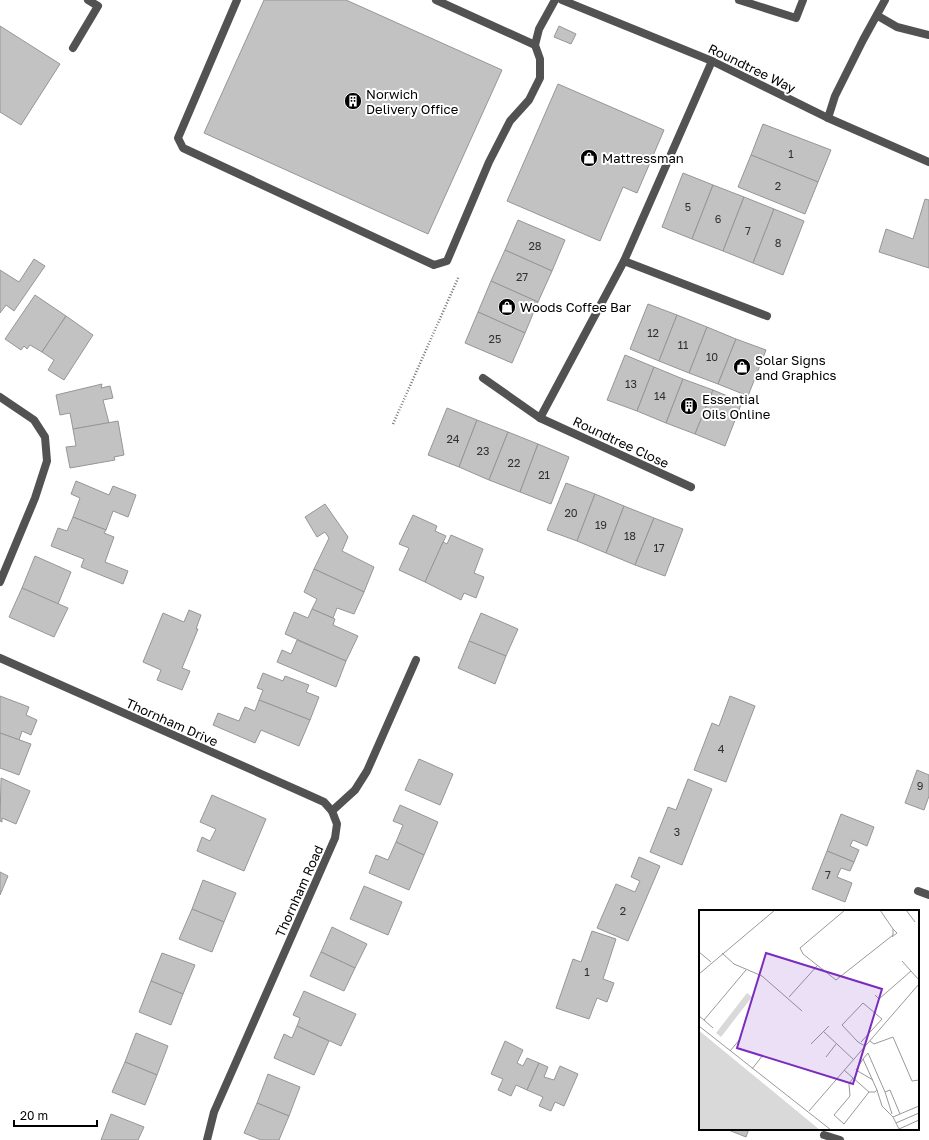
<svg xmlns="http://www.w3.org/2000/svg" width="929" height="1140" viewBox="0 0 929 1140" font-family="'Golos Text',sans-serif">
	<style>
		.building { fill: #c2c2c2; stroke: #969696 }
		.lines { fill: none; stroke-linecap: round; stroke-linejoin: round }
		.path { stroke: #747474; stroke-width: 2.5; stroke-dasharray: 1 2; stroke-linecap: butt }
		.lane { stroke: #525252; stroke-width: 8 }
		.street { stroke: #525252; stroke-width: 8 }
		.labels { text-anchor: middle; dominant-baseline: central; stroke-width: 4; stroke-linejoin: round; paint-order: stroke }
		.number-label { font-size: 11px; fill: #303030 }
		.street-label { font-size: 13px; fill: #000; stroke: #fff }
		.poi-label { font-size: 13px; fill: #000; stroke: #fff; text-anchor: start }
		.inset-road { fill: none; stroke: #999; stroke-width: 1 }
		.view { fill: #7b2cbf; fill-opacity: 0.15; stroke: #7b2cbf; stroke-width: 2 }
		.inset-edge { fill: none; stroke: #000; stroke-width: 2 }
	</style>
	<rect width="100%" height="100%" fill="#fff"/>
	<g class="building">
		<polygon points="264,0 346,0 502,70 428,234 204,133"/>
		<polygon points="0,26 60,64 21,125 0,112"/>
		<polygon points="559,26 576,34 571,44 554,37"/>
		<polygon points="558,84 664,130 637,193 623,187 600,241 507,201"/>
		<polygon points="763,124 831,150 818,182 751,155"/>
		<polygon points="751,155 818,182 805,214 738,187"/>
		<polygon points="683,173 713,185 692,239 662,227"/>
		<polygon points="713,185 744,197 723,251 692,239"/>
		<polygon points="744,197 774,209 753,263 723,251"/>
		<polygon points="925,199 929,200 929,268 879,252 886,229 913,239"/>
		<polygon points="774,209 804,221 783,275 753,263"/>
		<polygon points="518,220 565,240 552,271 505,250"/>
		<polygon points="505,250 552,271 538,302 491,281"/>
		<polygon points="34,259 45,266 14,311 6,305 0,313 0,270 19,282"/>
		<polygon points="491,281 538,302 525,333 478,312"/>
		<polygon points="35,295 66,316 42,352 30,345 27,349 24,346 21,350 5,339"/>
		<polygon points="648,304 677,315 659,361 630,349"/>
		<polygon points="478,312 525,333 512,363 465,343"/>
		<polygon points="677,315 707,327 689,373 659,361"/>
		<polygon points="66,316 93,335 64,380 48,370 54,360 42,352"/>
		<polygon points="707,327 736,339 718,384 689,373"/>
		<polygon points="736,339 766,350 748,396 718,384"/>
		<polygon points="625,355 654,367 637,411 607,400"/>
		<polygon points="654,367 683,379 666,423 637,411"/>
		<polygon points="683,379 713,390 695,434 666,423"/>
		<polygon points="102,384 101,388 110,386 113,398 103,400 109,423 73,429 70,413 60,415 56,395"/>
		<polygon points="713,390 742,402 725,446 695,434"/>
		<polygon points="447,408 477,420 459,467 428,455"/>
		<polygon points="477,420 508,432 489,480 459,467"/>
		<polygon points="118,421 124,455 114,457 115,460 70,468 66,447 76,446 73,429"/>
		<polygon points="508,432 538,444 520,492 489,480"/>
		<polygon points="538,444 569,457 551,504 520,492"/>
		<polygon points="76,481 109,495 113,486 136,495 128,517 113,511 106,530 73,517 80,498 71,494"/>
		<polygon points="566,483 595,494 577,541 547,530"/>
		<polygon points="595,494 624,506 606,553 577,541"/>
		<polygon points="325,504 348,537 342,551 374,567 364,592 314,569 329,538 325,532 317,537 305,517"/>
		<polygon points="624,506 654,518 635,565 606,553"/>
		<polygon points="413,515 437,526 435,531 446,536 425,582 399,570 409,548 399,544"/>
		<polygon points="73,517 106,530 104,533 114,537 105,562 128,571 123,584 81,567 84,559 51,546 58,528 67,531"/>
		<polygon points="654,518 683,529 665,576 635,565"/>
		<polygon points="451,535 483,549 474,573 484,577 476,598 464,593 461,600 425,582 443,542 447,544"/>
		<polygon points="35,556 71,572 58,604 22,588"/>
		<polygon points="314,569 364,592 354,614 337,608 333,618 312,609 317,599 304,592"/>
		<polygon points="22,588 68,608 54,637 9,617"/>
		<polygon points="312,609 335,619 333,625 358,636 346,661 285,634 294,612 308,618"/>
		<polygon points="189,610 201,615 196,629 198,629 182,668 190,671 182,690 157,680 161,670 143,662 163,613 184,622"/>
		<polygon points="481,613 518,629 506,656 469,641"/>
		<polygon points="297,640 346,661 336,687 277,662 282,650 291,654"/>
		<polygon points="469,641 506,656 495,684 458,668"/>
		<polygon points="263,673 283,681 285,676 309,685 306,692 319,697 310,720 259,700 263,690 257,688"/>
		<polygon points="0,696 29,707 26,715 37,720 31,735 22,731 19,740 0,733"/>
		<polygon points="730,696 755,706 726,782 694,770 712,723 719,726"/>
		<polygon points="259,700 310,720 299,746 261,730 255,743 213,725 218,713 239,721 245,707 255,711"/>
		<polygon points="0,733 31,744 19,775 0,768"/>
		<polygon points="419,759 453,774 440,805 405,790"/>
		<polygon points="917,770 929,775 929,796 924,810 905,803"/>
		<polygon points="1,778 30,791 16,824 2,818 2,822 0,821"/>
		<polygon points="688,779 712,789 682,865 650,852 668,807 676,810"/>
		<polygon points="212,795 266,819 244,871 197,851 202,837 210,841 216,829 200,822"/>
		<polygon points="400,805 438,822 424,855 396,842 403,825 393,821"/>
		<polygon points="841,814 874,827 867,846 853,840 850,846 859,850 854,862 827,851"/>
		<polygon points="396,842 424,855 409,890 369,873 376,855 388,860"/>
		<polygon points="827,851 854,862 850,871 841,868 837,877 852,883 845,902 812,889"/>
		<polygon points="639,857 660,866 628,941 597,928 616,884 635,892 640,881 631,877"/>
		<polygon points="0,872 8,876 0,895"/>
		<polygon points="203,880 236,893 224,922 192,909"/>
		<polygon points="364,886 402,902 388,935 350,919"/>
		<polygon points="192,909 224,922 212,952 179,939"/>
		<polygon points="332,927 367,944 355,968 321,952"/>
		<polygon points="592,931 616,939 603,979 614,983 607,1002 597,998 589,1019 556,1008 573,959 581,962"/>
		<polygon points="321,952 355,968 344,991 310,976"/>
		<polygon points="162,953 195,965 183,994 151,981"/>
		<polygon points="151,981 183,994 171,1025 139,1012"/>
		<polygon points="304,991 356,1014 341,1046 297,1026 300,1018 293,1015"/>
		<polygon points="297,1026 329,1041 314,1075 274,1058 284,1034 292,1038"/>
		<polygon points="136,1033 168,1046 157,1075 125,1062"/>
		<polygon points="505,1041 523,1050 517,1063 523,1066 527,1058 539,1063 527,1090 516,1085 511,1096 498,1090 503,1079 491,1074"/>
		<polygon points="125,1062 157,1075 145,1105 112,1092"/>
		<polygon points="539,1063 548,1067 544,1077 554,1080 560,1066 578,1074 564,1106 555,1102 551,1111 539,1106 543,1097 527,1090"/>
		<polygon points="268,1074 300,1087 289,1116 257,1103"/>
		<polygon points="257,1103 289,1116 279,1140 261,1140 244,1133"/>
		<polygon points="111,1114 144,1127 138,1140 101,1140"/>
		<polygon points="726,1129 749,1129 746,1137"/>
	</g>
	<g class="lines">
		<polyline class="path" points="393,424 459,276"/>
		<g class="lane">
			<polyline points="237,0 178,138 183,148 434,265 447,261 489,162 510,121 529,100 540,78 540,59 535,45 539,29 555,0"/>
			<polyline points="436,0 535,45"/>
			<polyline points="739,0 796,18 803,0"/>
			<polyline points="878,16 897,27 929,35"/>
			<polyline points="828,118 835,96 863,40 885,0"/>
			<polyline points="918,891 929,895"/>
			<polyline points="824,1135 840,1140"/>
		</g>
		<g class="street">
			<polyline points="562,0 712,61 828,118 929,162"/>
			<polyline points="73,48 98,6 88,0"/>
			<polyline points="624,261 767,316"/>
			<polyline points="483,378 540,418 691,487"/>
			<polyline points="0,397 34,420 45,437 47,461 35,498 0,582"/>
			<polyline points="540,418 624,261 712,61"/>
			<polyline points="0,658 304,793 324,802 332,811"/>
			<polyline points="207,1140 214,1112 335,838 337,824 332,811 355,790 367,771 416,660"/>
		</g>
	</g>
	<defs>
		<symbol id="building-disc" viewBox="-11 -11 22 22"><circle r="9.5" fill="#000" stroke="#fff"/><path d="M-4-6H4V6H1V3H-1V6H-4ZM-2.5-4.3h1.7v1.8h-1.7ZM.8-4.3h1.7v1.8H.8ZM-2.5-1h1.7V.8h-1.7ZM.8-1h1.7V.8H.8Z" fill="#fff"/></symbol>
		<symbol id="shop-disc" viewBox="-11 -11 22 22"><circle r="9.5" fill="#000" stroke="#fff"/><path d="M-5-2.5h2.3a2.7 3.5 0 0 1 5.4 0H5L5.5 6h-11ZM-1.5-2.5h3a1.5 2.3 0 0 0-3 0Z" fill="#fff"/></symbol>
	</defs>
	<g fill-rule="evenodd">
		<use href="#building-disc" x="343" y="91" width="20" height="20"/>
		<use href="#shop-disc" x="579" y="148" width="20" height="20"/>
		<use href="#shop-disc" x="497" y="297" width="20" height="20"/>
		<use href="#shop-disc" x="732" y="357" width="20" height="20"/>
		<use href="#building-disc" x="679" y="396" width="20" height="20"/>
	</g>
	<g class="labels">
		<g class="number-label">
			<text x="791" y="153">1</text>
			<text x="778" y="185">2</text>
			<text x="688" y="206">5</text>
			<text x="718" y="218">6</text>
			<text x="748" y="230">7</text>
			<text x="778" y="242">8</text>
			<text x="535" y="245">28</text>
			<text x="522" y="276">27</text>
			<text x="653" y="332">12</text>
			<text x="495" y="338">25</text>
			<text x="683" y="344">11</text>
			<text x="712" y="356">10</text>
			<text x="631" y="383">13</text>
			<text x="660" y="395">14</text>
			<text x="453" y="438">24</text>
			<text x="483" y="450">23</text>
			<text x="514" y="462">22</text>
			<text x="544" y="474">21</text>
			<text x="571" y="512">20</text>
			<text x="601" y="524">19</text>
			<text x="630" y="535">18</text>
			<text x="659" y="547">17</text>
			<text x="721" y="748">4</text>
			<text x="920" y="785">9</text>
			<text x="677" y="831">3</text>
			<text x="828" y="874">7</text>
			<text x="623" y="910">2</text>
			<text x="587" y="971">1</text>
		</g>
		<g class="street-label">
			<text transform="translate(752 68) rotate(26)">Roundtree Way</text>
			<text transform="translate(621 442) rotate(25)">Roundtree Close</text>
			<text transform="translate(172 722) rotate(24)">Thornham Drive</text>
			<text transform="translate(299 891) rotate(-66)">Thornham Road</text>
		</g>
		<g class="poi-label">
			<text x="366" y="94">Norwich<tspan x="366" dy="15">Delivery Office</tspan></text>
			<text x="602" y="158">Mattressman</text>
			<text x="520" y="307">Woods Coffee Bar</text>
			<text x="755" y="360">Solar Signs<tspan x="755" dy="15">and Graphics</tspan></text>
			<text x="702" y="399">Essential<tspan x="702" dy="15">Oils Online</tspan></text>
		</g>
	</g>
	<g transform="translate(699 910)">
		<rect width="220" height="220" fill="#fff"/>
		<path d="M48 83 53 87 22 127 17 123ZM0 121 3 123 121 220H0Z" fill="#d9d9d9"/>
		<path class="inset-road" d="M146 0 101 38 104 44 137 70 194 25V19L181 0M207 0 216 12M193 27 198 23 194 19M0 42 12 52M23 43 35 54 63 66 103 101M203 51 220 70M0 64 76 0M176 85 180 89 212 61M90 87 118 56M0 106 5 110 47 60M5 110 14 118M0 116 132 220M124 121 155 150M171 131 175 134 194 127 213 171 220 170M162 132 183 109 164 93 143 115 159 132 166 136M112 134 130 116M31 141 42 128M127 147 137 134M164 149 157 160 174 170M53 159 64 145M145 160 170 182H176L178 180 164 149 169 143 186 182 191 180 201 204 220 196M154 168 150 174 151 186 135 205 145 214 170 182M178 180 183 196 194 207M186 182 193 204M110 201 220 74M201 204 194 207 200 219 220 210M197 213 220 203"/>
		<path class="view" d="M67 43 183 79 154 174 38 138Z"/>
		<rect width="220" height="220" class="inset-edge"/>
	</g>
	<path d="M14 1120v6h83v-6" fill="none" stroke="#000000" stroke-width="2"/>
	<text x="20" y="1120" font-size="12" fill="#000000" stroke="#ffffff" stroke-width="3" paint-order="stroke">20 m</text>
</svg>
